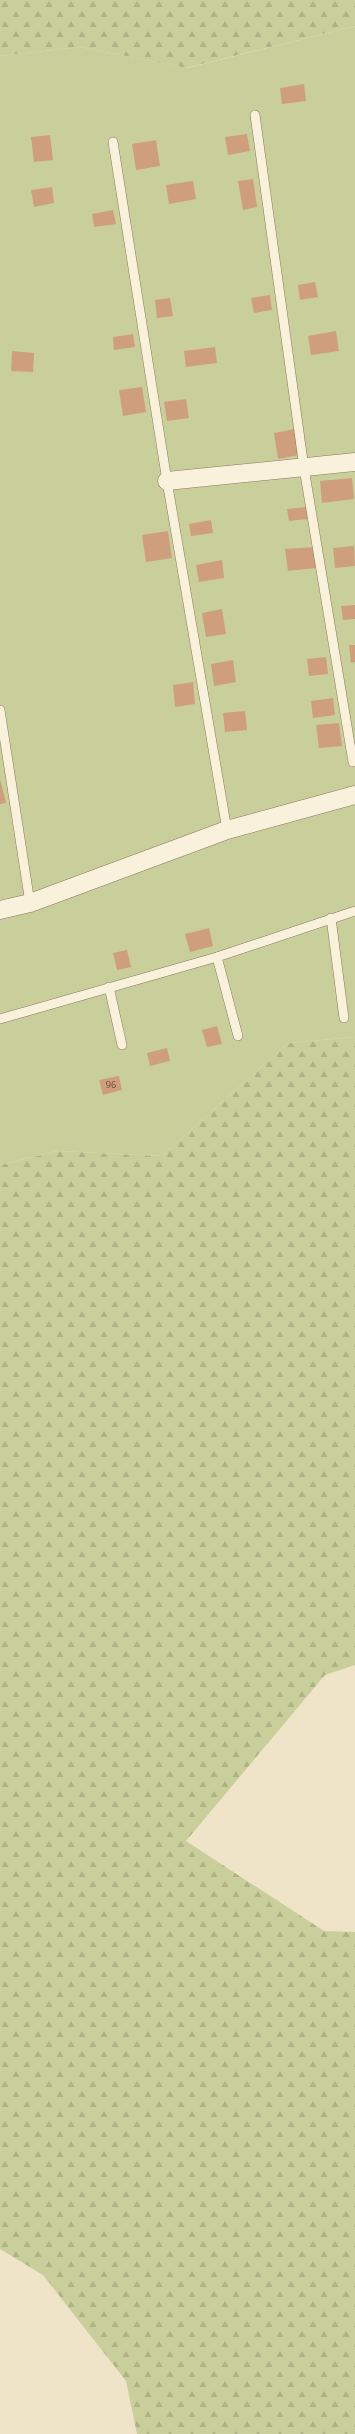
<svg xmlns="http://www.w3.org/2000/svg" width="355" height="2434" viewBox="0 0 355 2434" font-family="Bitter,serif">
	<style>
		.forest { fill: url(#forest-firs) }
		.green { fill: #c9cf9b }
		.building { fill: #cf9f7d }
		.lines { fill: none; stroke-linecap: round; stroke-linejoin: round }
		.lane-casing { stroke: #8d765c; stroke-width: 10 }
		.street-casing { stroke: #8d765c; stroke-width: 19 }
		.lane { stroke: #faf1dc; stroke-width: 9 }
		.street { stroke: #faf1dc; stroke-width: 18 }
		.labels { text-anchor: middle; dominant-baseline: central; stroke-width: 3.5; stroke-linejoin: round; paint-order: stroke }
		.number-label { font-size: 9px; fill: #624a37 }
	</style>
	<defs>
		<pattern id="forest-firs" width="22" height="20" patternUnits="userSpaceOnUse"><rect width="22" height="20" fill="#c9cf9b"/><path d="M5 1l3.5 6h-7zM16 11l3.5 6h-7z" fill="#aeb285"/></pattern>
	</defs>
	<rect width="100%" height="100%" fill="#f0e4c8"/>
	<g class="forest">
		<polygon points="0,0 355,0 355,26 186,68 80,47 0,56"/>
		<polygon points="355,1037 355,1665 325,1675 186,1841 324,1931 355,1932 355,2434 137,2434 126,2381 43,2275 0,2249 0,1165 57,1151 162,1156 288,1043"/>
	</g>
	<polygon class="green" points="355,26 355,1037 288,1043 162,1156 57,1151 0,1165 0,56 80,47 187,68"/>
	<g class="building">
		<polygon points="304,84 306,101 282,104 280,88"/>
		<polygon points="247,134 250,151 228,155 225,137"/>
		<polygon points="50,135 53,160 34,162 31,137"/>
		<polygon points="156,140 160,166 136,170 132,144"/>
		<polygon points="253,179 257,207 243,210 238,181"/>
		<polygon points="193,181 196,199 169,204 166,185"/>
		<polygon points="52,187 54,203 34,207 31,190"/>
		<polygon points="113,210 116,224 94,227 92,214"/>
		<polygon points="315,282 318,297 300,300 298,285"/>
		<polygon points="270,295 272,310 254,313 251,298"/>
		<polygon points="170,298 173,316 157,318 155,300"/>
		<polygon points="336,331 339,351 311,355 308,336"/>
		<polygon points="133,334 135,347 114,350 113,337"/>
		<polygon points="215,347 217,363 186,367 184,351"/>
		<polygon points="12,351 34,353 33,372 11,371"/>
		<polygon points="142,387 146,412 123,416 119,390"/>
		<polygon points="186,399 189,418 167,421 164,402"/>
		<polygon points="295,429 299,455 278,459 274,433"/>
		<polygon points="352,478 354,499 322,503 320,481"/>
		<polygon points="307,507 308,519 289,521 287,509"/>
		<polygon points="211,520 213,533 191,536 189,524"/>
		<polygon points="168,531 172,558 146,562 142,535"/>
		<polygon points="354,546 355,566 335,568 333,548"/>
		<polygon points="314,547 316,568 288,571 285,549"/>
		<polygon points="222,560 224,578 199,582 196,565"/>
		<polygon points="355,605 355,619 343,620 341,606"/>
		<polygon points="222,609 226,634 206,637 202,613"/>
		<polygon points="349,645 355,645 355,662 351,663"/>
		<polygon points="326,657 328,674 309,676 307,659"/>
		<polygon points="233,660 236,682 214,686 211,664"/>
		<polygon points="193,682 195,704 175,707 173,685"/>
		<polygon points="333,698 335,715 313,718 311,701"/>
		<polygon points="245,711 247,730 225,732 223,713"/>
		<polygon points="339,723 342,746 319,748 316,725"/>
		<polygon points="0,779 6,803 0,804"/>
		<polygon points="209,928 213,946 190,952 185,934"/>
		<polygon points="127,950 131,967 117,970 113,953"/>
		<polygon points="217,1026 222,1044 207,1047 202,1030"/>
		<polygon points="167,1048 170,1061 150,1066 147,1053"/>
		<polygon points="119,1076 122,1090 103,1095 99,1080"/>
	</g>
	<g class="lines">
		<defs>
			<g id="lane">
				<polyline points="255,115 304,468 353,762"/>
				<polyline points="113,142 167,481 227,830"/>
				<polyline points="0,710 30,903"/>
				<polyline points="331,918 344,1018"/>
				<polyline points="217,957 238,1036"/>
				<polyline points="109,987 122,1045"/>
				<polyline points="0,1019 217,957 355,911"/>
			</g>
			<g id="street">
				<polyline points="167,481 355,462"/>
				<polyline points="0,910 30,903 227,830 355,795"/>
			</g>
		</defs>
		<use href="#lane" class="lane-casing"/>
		<use href="#street" class="street-casing"/>
		<use href="#lane" class="lane"/>
		<use href="#street" class="street"/>
	</g>
	<g class="labels">
		<g class="number-label">
			<text x="111" y="1085">96</text>
		</g>
	</g>
</svg>
